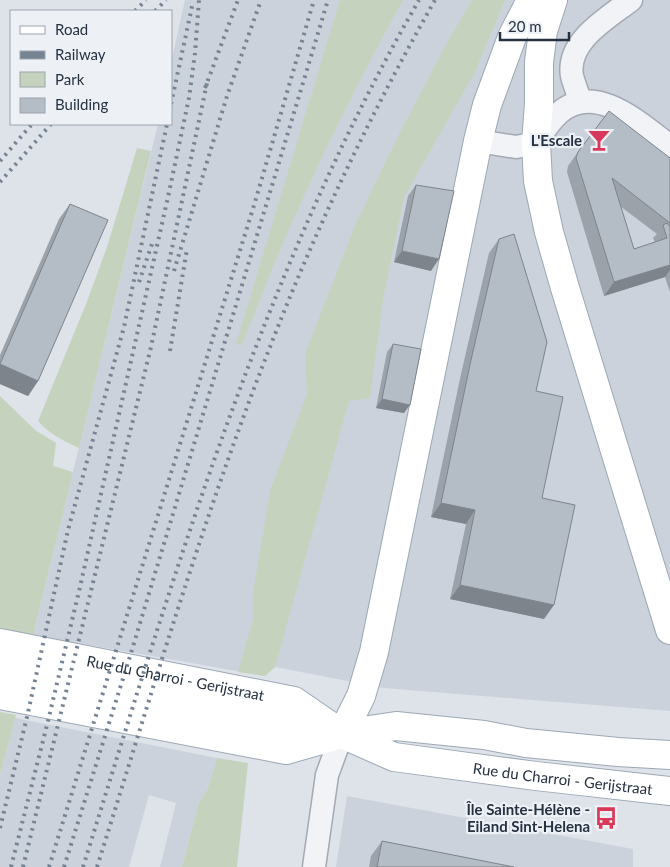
<svg xmlns="http://www.w3.org/2000/svg" width="670" height="867" viewBox="0 0 670 867" font-family="Lato,sans-serif">
	<style>
		.built { fill: #cbd2db }
		.green { fill: #c5d3be }
		.lines { fill: none; stroke-linecap: round; stroke-linejoin: round }
		.street-casing { stroke: #a3aab3; stroke-width: 25 }
		.primary-casing { stroke: #9ca8b5; stroke-width: 30 }
		.street { stroke: #f1f3f7; stroke-width: 22 }
		.primary { stroke: #fff; stroke-width: 28 }
		.rail { stroke: #768393; stroke-width: 4; stroke-dasharray: 2.5 5; stroke-linecap: butt }
		.wall { fill: #9ba2aa; fill-rule: evenodd }
		.shaded-wall { fill: #7e848b }
		.building { fill: #b4bcc6; stroke: #7e848b }
		.labels { text-anchor: middle; dominant-baseline: central; stroke-width: 4.5; stroke-linejoin: round; paint-order: stroke }
		.poi-label { font-size: 15px; font-weight: bold; fill: #263141; stroke: #edf1f6; text-anchor: end }
		.street-label { font-size: 15px; fill: #263141; stroke: #edf1f6 }
	</style>
	<rect width="100%" height="100%" fill="#dee3e9"/>
	<g class="built">
		<polygon points="185,0 670,0 670,711 384,688 275,667 265,676 33,635 158,124 171,124 171,63"/>
		<polygon points="15,718 217,758 208,788 199,802 182,867 160,867 176,803 149,795 129,867 0,867 0,775"/>
		<polygon points="347,796 633,849 633,867 336,867"/>
	</g>
	<g class="green">
		<path d="M340 0H403C362 74 324 150 290 227 272 266 258 307 241 346L236 344Z"/>
		<polygon points="472,0 505,0 475,72 404,197 383,299 370,398 349,401 275,667 265,676 238,672 253,619 253,593 270,491 307,394 305,354 356,223 398,136 447,43"/>
		<path d="M137 148 151 151 79 448C65 442 48 433 38 421L86 304 107 247Z"/>
		<polygon points="0,396 35,430 56,443 53,466 73,472 33,635 0,628"/>
		<polygon points="0,712 16,715 0,775"/>
		<polygon points="217,758 248,763 237,867 182,867 199,802 208,788"/>
	</g>
	<g class="lines">
		<defs>
			<g id="street">
				<path d="M580 102C578 93 574 84 572 76 566 41 608 18 631 0"/>
				<path d="M478 141 516 147 536 143C543 132 549 122 559 113 596 81 640 124 670 146"/>
				<polyline points="314,867 327,775 342,734"/>
			</g>
			<g id="primary">
				<polyline points="553,0 543,31 539,62 539,103 536,143 538,181 549,232 565,288 670,630"/>
				<path id="s1" d="M0 643 294 701 342 734 394 757 536 776 670 791"/>
				<polyline points="0,670 333,732"/>
				<polyline points="0,695 286,750 342,734 396,726 484,735 526,743 618,752 670,755"/>
				<polyline points="342,734 361,696 374,652 478,141 487,105 512,37 531,0"/>
			</g>
		</defs>
		<use href="#street" class="street-casing"/>
		<use href="#primary" class="primary-casing"/>
		<use href="#street" class="street"/>
		<use href="#primary" class="primary"/>
		<g class="rail">
			<polyline points="135,11 146,0"/>
			<polyline points="155,11 166,0"/>
			<polyline points="205,88 238,0"/>
			<polyline points="171,104 193,2"/>
			<polyline points="0,161 32,124"/>
			<polyline points="0,182 51,124"/>
			<polyline points="174,271 227,96 261,0"/>
			<polyline points="139,282 152,244"/>
			<polyline points="170,351 187,249"/>
			<polyline points="0,828 27,717 68,530 124,327 167,124"/>
			<polyline points="11,867 48,721 80,587 168,197 189,98 195,53 199,0"/>
			<polyline points="23,867 151,347 207,83"/>
			<polyline points="49,867 255,202 314,0"/>
			<polyline points="64,867 131,653 328,0"/>
			<path d="M83 867C175 572 263 270 419 0"/>
			<path d="M97 867C152 693 203 517 270 347 316 228 372 111 435 0"/>
		</g>
	</g>
	<g class="wall">
		<path d="M578 152 670 158V292L665 277 604 296 567 172 568 166ZM620 206 657 234 653 238 655 242 634 249Z"/>
		<polygon points="416,185 431,271 394,262 408,196"/>
		<polygon points="70,204 38,381 28,396 0,384 0,355 59,219"/>
		<polygon points="499,239 536,391 542,498 544,619 450,599 466,524 431,517 461,374 489,253"/>
		<polygon points="393,344 404,413 376,408 387,352"/>
		<polygon points="382,841 514,867 369,867 371,856"/>
	</g>
	<g class="shaded-wall">
		<polygon points="402,251 439,259 431,271 394,262"/>
		<polygon points="670,265 670,270 665,277 604,296 614,282"/>
		<polygon points="0,364 38,381 28,396 0,384"/>
		<polygon points="382,399 410,405 404,413 376,408"/>
		<polygon points="441,503 475,510 466,524 431,517"/>
		<polygon points="460,585 554,605 544,619 450,599"/>
	</g>
	<g class="building">
		<polygon points="609,111 670,158 670,223 612,178 634,249 667,238 663,225 667,223 670,227 670,265 614,282 576,158 578,152"/>
		<polygon points="416,185 454,191 439,259 402,251"/>
		<polygon points="70,204 108,220 38,381 0,364"/>
		<polygon points="514,234 547,342 536,391 563,397 542,498 575,505 554,605 460,585 475,510 441,503 471,360 499,239"/>
		<polygon points="393,344 421,349 410,405 382,399"/>
		<polygon points="382,841 514,867 377,867"/>
	</g>
	<defs>
		<symbol id="bar-bare" viewBox="-9 -9 18 18"><path d="M-6-5H6L.8 .8V4.5H3.5V6h-7V4.5H-.8V.8Z" fill="#d83859" stroke="#edf1f6" stroke-width="2.5" paint-order="stroke"/></symbol>
		<symbol id="bus-bare" viewBox="-9 -9 18 18"><path d="M-5-6H5V4H4V6H2V4H-2V6H-4V4H-5ZM-3.5-4V0h7V-4ZM-3.5 1.2v1.5H-2V1.2ZM2 1.2v1.5H3.5V1.2Z" fill="#d83859" stroke="#edf1f6" stroke-width="2.5" paint-order="stroke"/></symbol>
	</defs>
	<g fill-rule="evenodd">
		<use href="#bar-bare" x="583" y="124" width="32" height="32"/>
		<use href="#bus-bare" x="590" y="802" width="32" height="32"/>
	</g>
	<g class="labels">
		<g class="poi-label">
			<text x="582" y="140">L'Escale</text>
			<text x="590" y="809">Île Sainte-Hélène -<tspan x="590" dy="17">Eiland Sint-Helena</tspan></text>
		</g>
		<g class="street-label">
			<text stroke="none"><textPath href="#s1" startOffset="179">Rue du Charroi - Gerijstraat</textPath></text>
			<text stroke="none"><textPath href="#s1" startOffset="585">Rue du Charroi - Gerijstraat</textPath></text>
		</g>
	</g>
	<rect x="10" y="10" width="162" height="115" fill="#edf1f6" stroke="#9da4ae"/>
	<rect x="20" y="26" width="25" height="8" fill="#ffffff" stroke="#9da4ae"/>
	<text x="55" y="35" font-size="15" fill="#263141">Road</text>
	<rect x="20" y="51" width="25" height="8" fill="#768393" stroke="#9da4ae"/>
	<text x="55" y="60" font-size="15" fill="#263141">Railway</text>
	<rect x="20" y="72" width="25" height="15" fill="#c5d3be" stroke="#9da4ae"/>
	<text x="55" y="85" font-size="15" fill="#263141">Park</text>
	<rect x="20" y="98" width="25" height="15" fill="#b4bcc6" stroke="#9da4ae"/>
	<text x="55" y="110" font-size="15" fill="#263141">Building</text>
	<path d="M500 32v8h69v-8" fill="none" stroke="#263141" stroke-width="2.5"/>
	<text x="508" y="32" font-size="15" fill="#263141" stroke="#edf1f6" stroke-width="4" paint-order="stroke">20 m</text>
</svg>
